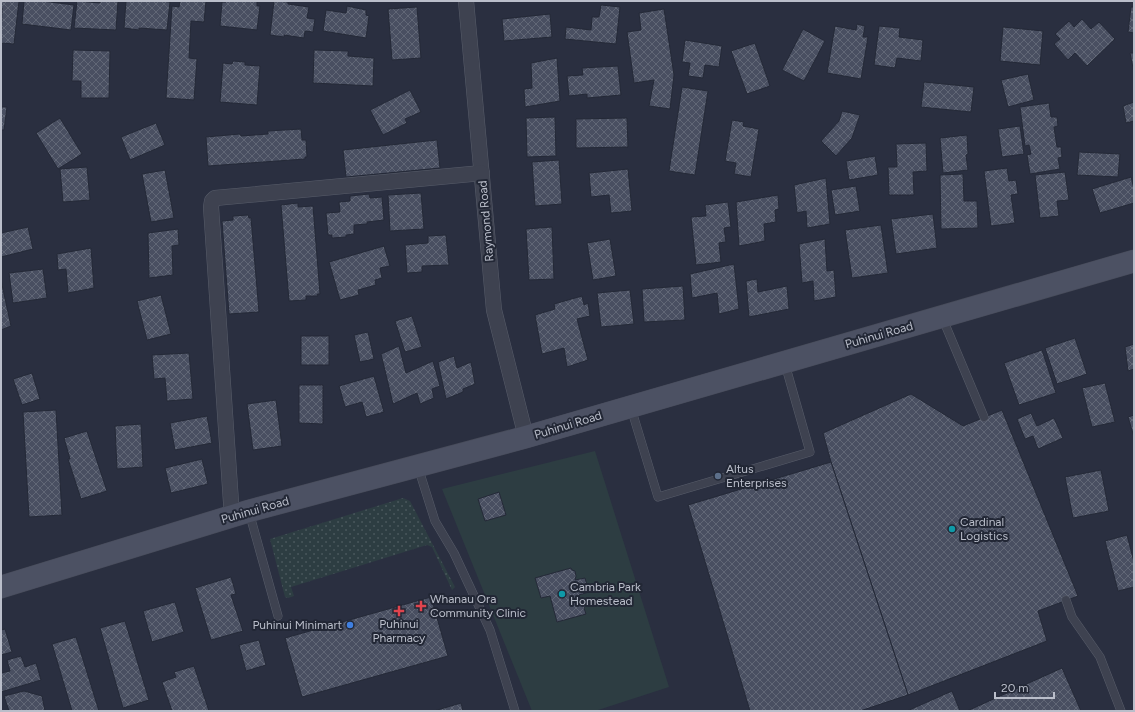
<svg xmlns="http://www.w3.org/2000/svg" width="1135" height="712" viewBox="0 0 1135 712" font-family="Figtree,sans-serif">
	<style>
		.grass { fill: url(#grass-dots) }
		.park { fill: #2d3d42 }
		.building { fill: url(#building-cross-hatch); stroke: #242937 }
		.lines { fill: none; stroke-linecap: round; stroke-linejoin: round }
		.lane-casing { stroke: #585d6a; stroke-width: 9 }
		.street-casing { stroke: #585d6a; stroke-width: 16 }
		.secondary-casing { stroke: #474b59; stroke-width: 23 }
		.lane { stroke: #3e4250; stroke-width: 8 }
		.street { stroke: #3e4250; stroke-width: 15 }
		.secondary { stroke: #4c5163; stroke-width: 22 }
		.service-dot { fill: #5c6f8a; stroke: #222735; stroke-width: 1.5 }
		.culture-dot { fill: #0f9aa8; stroke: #222735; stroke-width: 1.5 }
		.health-dot { fill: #e0444e; stroke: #222735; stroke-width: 1.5 }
		.shop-dot { fill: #3f7fe0; stroke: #222735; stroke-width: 1.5 }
		.labels { text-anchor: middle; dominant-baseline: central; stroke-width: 4; stroke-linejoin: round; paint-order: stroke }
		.street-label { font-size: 12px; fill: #babeca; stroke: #222735 }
		.poi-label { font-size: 12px; fill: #babeca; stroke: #222735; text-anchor: start }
	</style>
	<defs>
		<pattern id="grass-dots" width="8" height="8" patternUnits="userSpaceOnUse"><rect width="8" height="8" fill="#2d3d42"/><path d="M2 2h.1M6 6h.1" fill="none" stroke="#49575c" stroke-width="1.8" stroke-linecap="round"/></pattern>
		<pattern id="building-cross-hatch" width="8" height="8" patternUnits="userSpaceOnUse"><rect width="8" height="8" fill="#494f61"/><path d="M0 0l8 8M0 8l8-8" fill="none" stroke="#616776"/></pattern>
	</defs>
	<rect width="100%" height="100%" fill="#2a2f40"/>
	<polygon class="grass" points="403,498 410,501 455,587 452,590 432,547 427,545 291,587 294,596 288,598 285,597 270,539"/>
	<polygon class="park" points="595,451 669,687 595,711 532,711 442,489"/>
	<g class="building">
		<polygon points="1,1 19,1 14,44 1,43 2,8 1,8"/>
		<polygon points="24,1 42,1 74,5 71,30 22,24"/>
		<polygon points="77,1 100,3 100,1 118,1 116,30 74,28"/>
		<polygon points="126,1 161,1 170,2 167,30 139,28 139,30 124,28"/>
		<polygon points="180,1 206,1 204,22 191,21 189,58 197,59 194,100 166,98 172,6 179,7"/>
		<polygon points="226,1 257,1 257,6 260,6 257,30 220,26 222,2 226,2"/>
		<polygon points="274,1 288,2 288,4 309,7 307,18 315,19 313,32 305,31 304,38 284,35 284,37 270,35"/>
		<polygon points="601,5 620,7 616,44 565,39 566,27 591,30 592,17 599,17"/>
		<polygon points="347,6 366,10 366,15 369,16 366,38 323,31 326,10 346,13"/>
		<polygon points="417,7 421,58 392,60 388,9"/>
		<polygon points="1131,7 1134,7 1134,33 1128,32"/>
		<polygon points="664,9 674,75 670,109 649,106 654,80 634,83 627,32 641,30 639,13"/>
		<polygon points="550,14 552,37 504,41 502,19"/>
		<polygon points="1082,19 1091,29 1099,22 1115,39 1087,66 1075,53 1068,60 1054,44 1060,39 1055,34 1069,21 1074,27"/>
		<polygon points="857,24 865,26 863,37 868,37 861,79 827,73 835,26 856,30"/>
		<polygon points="879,26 900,28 899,37 923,40 921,61 897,58 895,68 874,65"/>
		<polygon points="1003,27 1043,31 1040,65 1000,61"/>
		<polygon points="803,29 825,41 804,81 782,70"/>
		<polygon points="685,40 722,46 719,67 705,65 703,78 688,76 690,63 682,62"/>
		<polygon points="755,43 770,86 747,94 731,51"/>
		<polygon points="73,50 110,51 109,98 81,98 81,81 72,81"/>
		<polygon points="314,50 348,51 348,56 374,58 373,86 313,83"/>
		<polygon points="1130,53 1134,53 1134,73"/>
		<polygon points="557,58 560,101 525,107 524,89 532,88 531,63"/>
		<polygon points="233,61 245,62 245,65 260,66 257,105 220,102 223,63 232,64"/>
		<polygon points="618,66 621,95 587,98 587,94 569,96 567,76 583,75 582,68"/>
		<polygon points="1028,74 1034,100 1008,107 1001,80"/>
		<polygon points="924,82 974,87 971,112 921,107"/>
		<polygon points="682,87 708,91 695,175 669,171"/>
		<polygon points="410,90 421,112 405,119 407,123 383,135 370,110"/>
		<polygon points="1134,102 1134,121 1126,123 1123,106"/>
		<polygon points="1049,103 1051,117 1057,117 1058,126 1054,127 1057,147 1061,147 1062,157 1058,158 1060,169 1030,174 1027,155 1031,154 1029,145 1025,146 1020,107"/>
		<polygon points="1,107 7,107 4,130 1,130"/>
		<polygon points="842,111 860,115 852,138 836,156 821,141 839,121"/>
		<polygon points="555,117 556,156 527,157 526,118"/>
		<polygon points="60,118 82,154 58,169 36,133"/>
		<polygon points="627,118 628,147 576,148 576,119"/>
		<polygon points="732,120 744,122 743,126 759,129 751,177 734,174 736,163 725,161"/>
		<polygon points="156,123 165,145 130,160 121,137"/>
		<polygon points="1020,126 1024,154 1002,157 998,129"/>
		<polygon points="301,129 302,140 306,140 307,157 305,157 305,159 208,166 206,137 240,134 241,136 268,134 268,131"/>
		<polygon points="967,135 968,154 966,155 968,170 943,173 940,138"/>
		<polygon points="437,140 440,168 346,177 343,150"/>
		<polygon points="926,143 927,171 913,172 914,195 889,195 888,167 897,167 896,144"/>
		<polygon points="1079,152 1120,154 1118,177 1077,175"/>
		<polygon points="875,156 878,175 849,180 846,161"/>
		<polygon points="559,160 562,204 535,206 532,162"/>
		<polygon points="87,167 90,200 63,202 60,169"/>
		<polygon points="1007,168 1009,181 1016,180 1018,194 1011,195 1015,223 991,226 984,171"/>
		<polygon points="628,169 632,211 611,213 609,195 591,197 589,173"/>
		<polygon points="165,170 174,218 151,222 142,174"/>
		<polygon points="1065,172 1069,200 1057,201 1059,216 1040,218 1035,175"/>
		<polygon points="963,174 964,201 977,201 978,228 941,229 940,175"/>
		<polygon points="1131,177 1134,189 1134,203 1100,213 1092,189"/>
		<polygon points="826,178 830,224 807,228 806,211 797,213 794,185"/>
		<polygon points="856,186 860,211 835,215 831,190"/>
		<polygon points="421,193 424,229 390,231 388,195"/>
		<polygon points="369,194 370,198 382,197 384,220 367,222 367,224 354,225 354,234 346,235 346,237 332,238 332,235 328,235 326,213 340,212 339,202 350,201 350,196"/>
		<polygon points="778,195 779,209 775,210 776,222 764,224 765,241 739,246 736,202"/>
		<polygon points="728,202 731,227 724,228 726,242 719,243 721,262 696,265 691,217 706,216 705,205"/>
		<polygon points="298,203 298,207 313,206 320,294 317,294 318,296 306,296 306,300 289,301 281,205"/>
		<polygon points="933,214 937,248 896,254 891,219"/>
		<polygon points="248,215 249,218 251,218 259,312 229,314 222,221 233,220 233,216"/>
		<polygon points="881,225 888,273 852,278 845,230"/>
		<polygon points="28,227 33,249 1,257 1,233"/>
		<polygon points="552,227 554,279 529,280 526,229"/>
		<polygon points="178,229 179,245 172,246 173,275 149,278 148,233"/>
		<polygon points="446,235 449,265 422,266 422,272 407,273 405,245 428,243 428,236"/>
		<polygon points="610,239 616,276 593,280 587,243"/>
		<polygon points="825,239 827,271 834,270 836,297 814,301 813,281 802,283 799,244"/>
		<polygon points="384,246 390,266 380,268 382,278 375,280 376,285 358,290 359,295 340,300 329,262"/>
		<polygon points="91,248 94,288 68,293 66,269 58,270 57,254"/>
		<polygon points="734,264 739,309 719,314 717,293 692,298 690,274"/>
		<polygon points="43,269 47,298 13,303 9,273"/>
		<polygon points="757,279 758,292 787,286 789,309 749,317 746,281"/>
		<polygon points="1,280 11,326 1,330"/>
		<polygon points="683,286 685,320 644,322 642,289"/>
		<polygon points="630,290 634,324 601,327 597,293"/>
		<polygon points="161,295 171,334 147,340 137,301"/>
		<polygon points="582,296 584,305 588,303 590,316 577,319 588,360 567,367 564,348 542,354 535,315 555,309 554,304"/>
		<polygon points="412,316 422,347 405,352 395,321"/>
		<polygon points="368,332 374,359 360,362 354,335"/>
		<rect x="301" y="336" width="28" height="29"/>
		<polygon points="1075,338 1087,374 1057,384 1045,348"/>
		<polygon points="1134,344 1134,369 1128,371 1125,347"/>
		<polygon points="399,346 406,373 433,361 440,386 432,389 434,398 420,404 417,393 393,404 381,354"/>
		<polygon points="1042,350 1056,393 1019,405 1004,363"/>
		<polygon points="189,353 193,399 167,401 165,378 154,379 152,355"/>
		<polygon points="454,356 457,368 471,362 475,384 463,389 463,392 446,399 438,362"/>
		<polygon points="32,373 40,399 22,405 13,379"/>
		<polygon points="374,376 384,412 366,417 362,402 345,407 339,386"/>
		<polygon points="1105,383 1115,422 1092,427 1082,388"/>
		<polygon points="299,385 323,385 323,424 299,423"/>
		<polygon points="911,394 963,426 1002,410 1078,596 1038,611 1047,641 908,695 831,462 823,433"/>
		<polygon points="276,400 282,446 253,450 247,404"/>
		<polygon points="56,410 62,515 29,517 23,412"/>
		<polygon points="1031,413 1037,426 1054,418 1063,438 1038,449 1033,436 1025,439 1017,419"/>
		<polygon points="1134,415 1134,437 1128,417"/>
		<polygon points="207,416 212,443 175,450 170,423"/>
		<polygon points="141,424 143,467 117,469 115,426"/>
		<polygon points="87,431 107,491 81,499 68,459 70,459 64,438"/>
		<polygon points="202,459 208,484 171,493 165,468"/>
		<polygon points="831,462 908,695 860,711 750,711 688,505"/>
		<polygon points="1101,470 1109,511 1073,518 1065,477"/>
		<polygon points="499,492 506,515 485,521 478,499"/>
		<polygon points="1127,535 1134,562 1134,587 1118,591 1105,541"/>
		<polygon points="571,568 572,570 575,571 576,576 575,580 585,578 589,592 579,595 580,598 584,600 586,605 584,608 586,614 557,622 550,596 541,598 535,578"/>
		<polygon points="231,577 236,594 231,595 243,631 211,640 195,588"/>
		<polygon points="431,597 448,656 302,697 285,638"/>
		<polygon points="175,602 184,632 152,642 143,611"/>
		<polygon points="125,621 149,700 123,708 100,628"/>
		<polygon points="5,629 12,652 1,655 1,630"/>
		<polygon points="76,637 99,711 72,711 52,644"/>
		<polygon points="259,640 266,665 246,671 239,645"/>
		<polygon points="21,656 25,667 36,663 41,680 1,692 1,673 10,671 7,660"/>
		<polygon points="194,666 209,711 172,711 162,682 176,677 174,672"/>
		<polygon points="1062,668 1081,711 967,711"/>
		<polygon points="24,691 42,696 45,711 9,711 4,696"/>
		<polygon points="952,691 960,711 907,711"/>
		<polygon points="461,703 463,711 434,711"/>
	</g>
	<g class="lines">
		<defs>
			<g id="lane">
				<polyline points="942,317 984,417"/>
				<polyline points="631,408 658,497 810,452 785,364"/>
				<polyline points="418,467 435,521 454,553 490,630 515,711"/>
				<polyline points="249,512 278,616"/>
				<polyline points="1066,600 1072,617 1100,657 1121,711"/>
			</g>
			<g id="street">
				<polyline points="466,1 494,310 526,437"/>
				<polyline points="232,517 211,207 212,201 215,198 482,173"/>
			</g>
			<polyline id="secondary" points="1,587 249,511 526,437 1134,261"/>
		</defs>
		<use href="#lane" class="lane-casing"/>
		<use href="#street" class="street-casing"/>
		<use href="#secondary" class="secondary-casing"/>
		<use href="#lane" class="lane"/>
		<use href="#street" class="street"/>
		<use href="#secondary" class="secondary"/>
	</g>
	<circle class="service-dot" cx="718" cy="476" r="4"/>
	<g class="culture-dot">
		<circle cx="952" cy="529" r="4"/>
		<circle cx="562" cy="594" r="4"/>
	</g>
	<g class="health-dot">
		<path d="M419 600h4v4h4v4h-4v4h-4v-4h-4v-4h4z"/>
		<path d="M397 605h4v4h4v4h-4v4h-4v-4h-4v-4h4z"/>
	</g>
	<circle class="shop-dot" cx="350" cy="625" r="4"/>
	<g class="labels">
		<g class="street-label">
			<text transform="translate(486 221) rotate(-95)">Raymond Road</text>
			<text transform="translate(879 335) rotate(-16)">Puhinui Road</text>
			<text transform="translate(568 425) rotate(-17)">Puhinui Road</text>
			<text transform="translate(255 510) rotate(-16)">Puhinui Road</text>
		</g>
		<g class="poi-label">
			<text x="726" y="469">Altus<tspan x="726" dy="14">Enterprises</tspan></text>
			<text x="960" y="522">Cardinal<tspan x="960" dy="14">Logistics</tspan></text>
			<text x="570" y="587">Cambria Park<tspan x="570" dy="14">Homestead</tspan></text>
			<text x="430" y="599">Whanau Ora<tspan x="430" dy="14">Community Clinic</tspan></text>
			<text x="399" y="624" text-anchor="middle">Puhinui<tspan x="399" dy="14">Pharmacy</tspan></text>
			<text x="342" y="625" text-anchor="end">Puhinui Minimart</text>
		</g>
	</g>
	<rect width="1135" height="712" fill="none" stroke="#babeca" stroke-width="4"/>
	<path d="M995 692v6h59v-6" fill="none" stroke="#babeca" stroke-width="2"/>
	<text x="1001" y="692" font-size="12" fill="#babeca" stroke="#222735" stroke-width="3" paint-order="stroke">20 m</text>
</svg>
